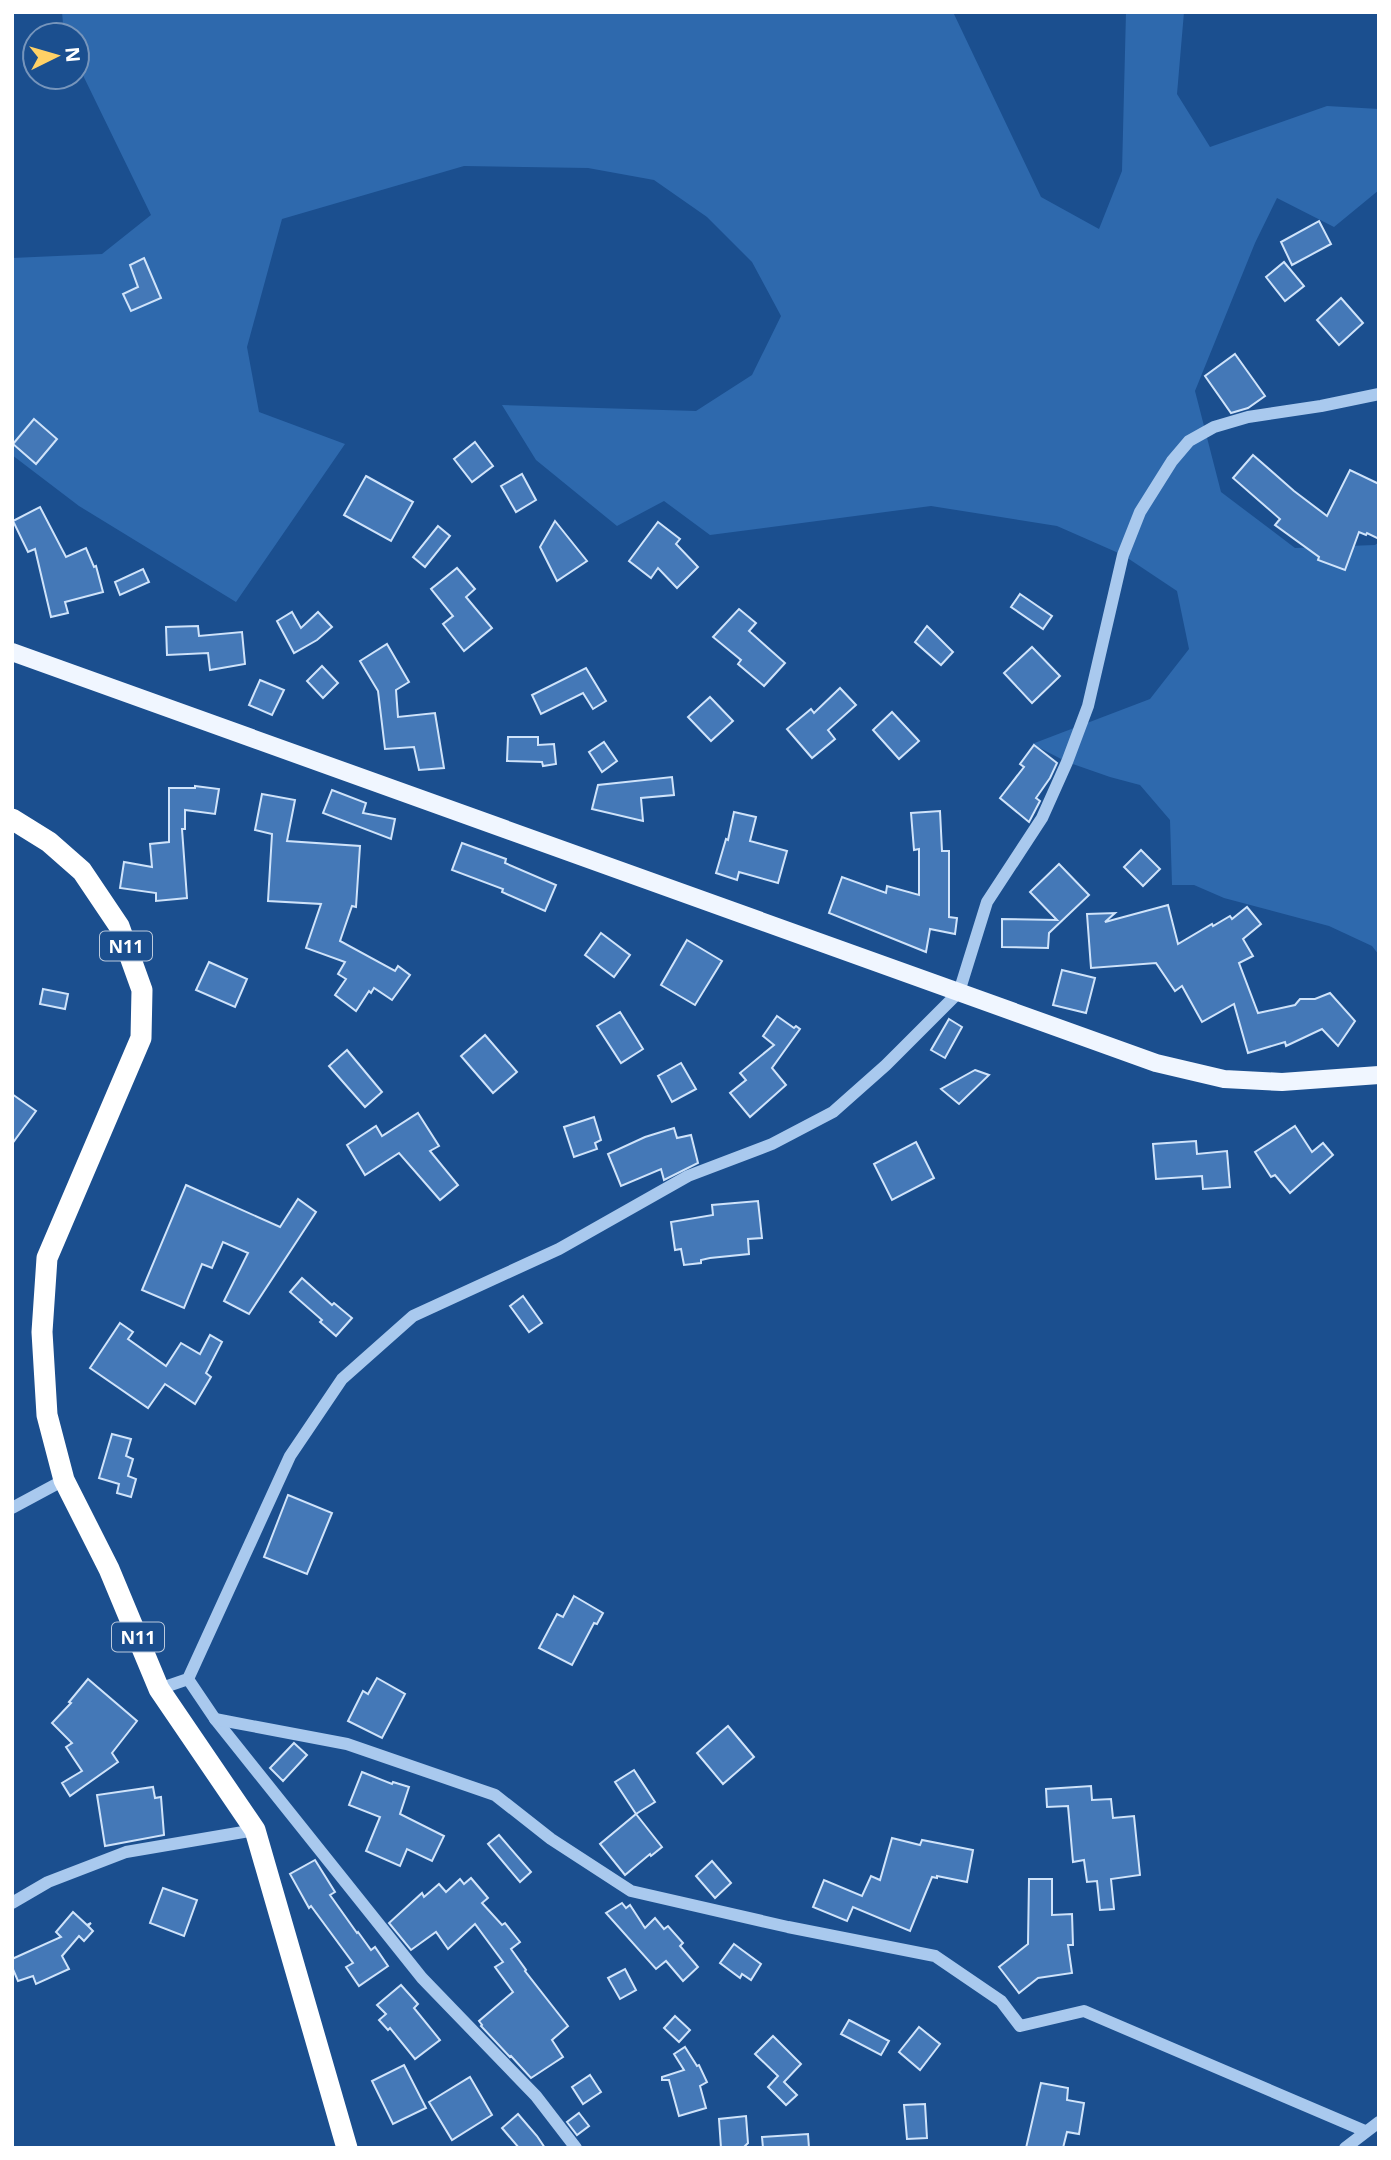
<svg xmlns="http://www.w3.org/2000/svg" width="1391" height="2160" viewBox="0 0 1391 2160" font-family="'Open Sans',sans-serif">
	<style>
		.green { fill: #2e69ad }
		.building { fill: #4478b7; stroke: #cfe3fa; stroke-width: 2 }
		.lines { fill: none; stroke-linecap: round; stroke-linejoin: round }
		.minor { stroke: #a9c9ee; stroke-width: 12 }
		.major { stroke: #f0f6ff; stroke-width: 18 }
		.highway { stroke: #fff; stroke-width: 21 }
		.labels { text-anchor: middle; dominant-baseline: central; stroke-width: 5; stroke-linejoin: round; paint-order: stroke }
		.shield { fill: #1b4f8f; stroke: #bbcadd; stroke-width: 2 }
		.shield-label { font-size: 18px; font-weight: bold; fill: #fff }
	</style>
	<rect width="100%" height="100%" fill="#1b4f8f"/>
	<polygon class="green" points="62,12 953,12 1041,197 1099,229 1122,171 1126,12 1184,12 1177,94 1210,147 1327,106 1379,109 1379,190 1334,227 1277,198 1255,243 1195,391 1221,492 1295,548 1375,545 1379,542 1379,955 1372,946 1329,926 1224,898 1194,885 1172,885 1170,820 1140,785 1110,777 1067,762 1032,744 1150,699 1189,649 1177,591 1123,555 1057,526 931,506 710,535 664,501 617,526 536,460 502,405 696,411 752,375 781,316 752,262 707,217 654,180 588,168 464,166 282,219 247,347 259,412 345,444 236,602 79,506 12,455 12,258 102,254 151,215 77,63 77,35 64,35"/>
	<g class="building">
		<polygon points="1319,221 1331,244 1292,265 1281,242"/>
		<polygon points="144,258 161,298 131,311 123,294 138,287 130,265"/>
		<polygon points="1284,262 1304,286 1285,301 1266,277"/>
		<polygon points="1341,298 1363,323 1339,345 1317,320"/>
		<polygon points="1235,354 1265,396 1248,408 1231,413 1205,376"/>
		<polygon points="34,419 57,439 36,464 13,444"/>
		<polygon points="475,442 493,466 472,482 454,459"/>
		<polygon points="1253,455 1294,491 1327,516 1350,470 1379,484 1379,539 1367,533 1366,535 1359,532 1345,570 1318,560 1319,557 1275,525 1280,519 1233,478"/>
		<polygon points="522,474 536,500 516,512 501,486"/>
		<polygon points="366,476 413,502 391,541 344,515"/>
		<polygon points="40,507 66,557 86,548 94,567 96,566 103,592 65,602 68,613 51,617 35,549 28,552 13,521"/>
		<polygon points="555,521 587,561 557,581 540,547"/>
		<polygon points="658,522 680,539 676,544 698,567 677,588 658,568 651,578 629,561"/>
		<polygon points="438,526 450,536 425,567 413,557"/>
		<polygon points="457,568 475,589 466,597 492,628 464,651 443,624 453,616 431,589"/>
		<polygon points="143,569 149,582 120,595 115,582"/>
		<polygon points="1020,594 1052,616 1043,629 1011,607"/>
		<polygon points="739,609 756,623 749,631 785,663 764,686 738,664 741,660 713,637"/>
		<polygon points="292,612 301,628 318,612 332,627 317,640 294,653 277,621"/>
		<polygon points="198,626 199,636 242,632 245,664 210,670 208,653 167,655 166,627"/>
		<polygon points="927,626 953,652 941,665 915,642"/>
		<polygon points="387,644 409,682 396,690 398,717 435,713 444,768 419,770 414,747 385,749 378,691 360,661"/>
		<polygon points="1032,647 1060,676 1032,703 1004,673"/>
		<polygon points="322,666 338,683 323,698 307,681"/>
		<polygon points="586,668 606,701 593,709 583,693 541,714 532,695"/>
		<polygon points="260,680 284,690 272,715 249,705"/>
		<polygon points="840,688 856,705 828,730 835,739 812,758 787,729 811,709 814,713"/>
		<polygon points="710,697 733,721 711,741 688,717"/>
		<polygon points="892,712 919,741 899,759 873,730"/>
		<polygon points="508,737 538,737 538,745 554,744 556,764 543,766 542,762 507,761"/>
		<polygon points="604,742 617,761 602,772 589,752"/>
		<polygon points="1034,745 1057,763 1050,778 1036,798 1040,801 1029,822 1000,798 1024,767 1020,764"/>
		<polygon points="672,777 674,795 641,798 643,821 592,809 598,785"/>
		<polygon points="195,786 219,789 215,814 185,810 185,829 182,829 187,898 156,901 156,893 120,888 124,862 152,867 150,844 169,842 169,788 195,788"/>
		<polygon points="332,790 366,803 363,813 395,819 391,839 323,813"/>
		<polygon points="262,794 295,800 287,841 360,846 356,907 352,906 340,941 395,971 398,966 410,975 392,1000 374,988 371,993 369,991 356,1011 335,995 346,979 338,974 345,962 306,948 321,904 268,901 272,834 255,830"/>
		<polygon points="940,811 942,851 949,851 949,917 957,918 955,934 930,929 926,952 829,913 842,877 886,893 887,886 919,895 919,849 914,850 911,813"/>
		<polygon points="734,812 756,817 750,841 787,851 778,883 739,872 737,880 716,873 726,839 728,840"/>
		<polygon points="462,843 506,859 505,863 556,885 545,911 502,892 503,889 452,870"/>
		<polygon points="1141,850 1160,869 1143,886 1124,867"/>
		<polygon points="1059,864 1089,895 1049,933 1048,948 1002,947 1002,919 1057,920 1030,892"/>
		<polygon points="1168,905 1178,944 1212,924 1213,926 1230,916 1232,919 1247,907 1261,924 1243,939 1253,956 1239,963 1258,1013 1295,1005 1300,999 1315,999 1330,993 1355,1021 1338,1046 1322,1029 1286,1046 1285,1042 1248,1053 1234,1004 1202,1022 1182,986 1175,991 1156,963 1091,968 1087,914 1115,913 1105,922"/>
		<polygon points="601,933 630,955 614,977 585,955"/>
		<polygon points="687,940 722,961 695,1005 661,985"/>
		<polygon points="209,962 247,979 235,1007 196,990"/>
		<polygon points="1062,970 1095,978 1086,1013 1053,1005"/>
		<polygon points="43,989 68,994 65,1009 40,1004"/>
		<polygon points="620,1012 643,1049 621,1063 597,1026"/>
		<polygon points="777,1016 794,1028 796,1026 800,1029 772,1068 786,1085 750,1117 730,1093 746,1080 740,1073 774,1045 763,1036"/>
		<polygon points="949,1019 962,1027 945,1058 931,1050"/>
		<polygon points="485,1035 517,1072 493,1093 461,1056"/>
		<polygon points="347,1050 382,1092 365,1107 329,1066"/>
		<polygon points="681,1063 696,1089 672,1102 658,1076"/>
		<polygon points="975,1070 989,1075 959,1104 941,1089"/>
		<polygon points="12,1094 36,1111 12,1144"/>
		<polygon points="418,1113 439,1146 430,1151 458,1185 440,1200 399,1153 365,1175 347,1145 376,1126 382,1136"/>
		<polygon points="594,1117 601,1140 595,1143 597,1149 574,1157 564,1127"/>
		<polygon points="1295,1126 1312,1152 1323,1143 1333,1155 1290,1193 1275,1175 1271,1177 1255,1152"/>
		<polygon points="674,1128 677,1138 691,1135 698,1163 664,1180 661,1169 621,1186 608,1154 645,1137"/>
		<polygon points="1196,1141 1197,1154 1227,1151 1230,1187 1203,1189 1202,1176 1156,1179 1153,1144"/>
		<polygon points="916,1142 934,1178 892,1200 874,1164"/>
		<polygon points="186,1185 280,1227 298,1199 316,1212 249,1314 224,1301 248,1253 223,1242 212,1268 202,1264 184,1308 142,1290"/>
		<polygon points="758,1201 762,1238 748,1239 749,1254 710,1258 701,1260 701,1263 684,1265 681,1249 675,1250 671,1222 713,1215 712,1205"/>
		<polygon points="302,1278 332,1305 334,1303 352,1318 336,1336 320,1322 322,1320 290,1292"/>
		<polygon points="523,1296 542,1323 529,1332 510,1306"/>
		<polygon points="120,1323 133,1332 128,1339 166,1366 181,1343 200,1354 210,1335 222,1342 206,1373 211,1377 195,1404 165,1384 148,1408 90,1368"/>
		<polygon points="112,1434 131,1439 126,1456 133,1459 128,1476 136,1479 131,1497 117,1493 119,1484 99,1478"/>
		<polygon points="288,1495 332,1513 307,1574 264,1557"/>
		<polygon points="574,1596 603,1613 597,1624 594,1623 572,1665 539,1648 557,1614 563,1617"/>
		<polygon points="377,1678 405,1694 382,1738 348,1721 363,1691 368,1694"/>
		<polygon points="88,1679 137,1721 112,1753 118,1762 70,1796 62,1783 82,1771 66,1747 72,1743 52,1723 71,1703 69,1702"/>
		<polygon points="728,1726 754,1757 723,1784 697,1753"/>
		<polygon points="294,1743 307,1755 283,1781 270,1768"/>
		<polygon points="634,1770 655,1802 636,1814 615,1782"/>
		<polygon points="362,1772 392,1784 393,1782 409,1787 400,1814 444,1836 432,1861 407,1849 400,1866 366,1851 380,1817 349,1805"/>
		<polygon points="1091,1786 1092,1800 1111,1799 1113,1818 1134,1816 1140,1875 1111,1879 1114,1909 1100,1910 1097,1881 1087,1882 1084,1860 1073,1862 1068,1806 1047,1807 1046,1789"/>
		<polygon points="153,1787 155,1798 161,1797 164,1835 105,1846 97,1795"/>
		<polygon points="636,1814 662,1847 651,1856 650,1854 625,1875 600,1844"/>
		<polygon points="499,1835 531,1872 520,1882 488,1844"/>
		<polygon points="892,1838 920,1845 922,1840 973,1850 967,1882 937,1876 937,1878 932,1877 910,1931 853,1907 847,1921 813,1907 824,1880 862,1896 871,1876 880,1880"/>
		<polygon points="315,1860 335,1892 330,1895 357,1933 358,1932 371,1950 375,1947 388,1966 359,1986 346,1967 353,1963 311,1906 309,1908 290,1874"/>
		<polygon points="712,1861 731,1883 715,1898 696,1876"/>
		<polygon points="471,1878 488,1898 482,1903 502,1925 505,1923 520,1942 511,1949 526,1970 525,1971 568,2026 552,2040 563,2057 531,2078 511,2056 510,2057 481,2026 482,2025 479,2021 513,1992 495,1967 503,1962 475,1924 448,1949 436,1932 411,1950 389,1923 422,1893 424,1897 439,1884 446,1892 460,1879 464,1884"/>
		<polygon points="1029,1879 1052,1879 1052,1915 1072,1914 1073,1945 1068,1945 1072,1973 1038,1978 1019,1993 999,1967 1028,1944"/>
		<polygon points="163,1888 197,1900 184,1936 150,1923"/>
		<polygon points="622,1903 626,1908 630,1905 645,1928 655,1918 664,1929 668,1926 683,1943 680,1946 698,1967 683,1981 666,1961 656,1969 606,1913"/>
		<polygon points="73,1912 87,1925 91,1923 88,1926 93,1931 84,1941 79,1936 62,1956 69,1969 36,1984 33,1976 18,1981 12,1967 12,1959 61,1937 56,1932"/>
		<polygon points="734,1944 761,1964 751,1980 742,1974 740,1978 720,1963"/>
		<polygon points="625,1969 636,1990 620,1999 608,1978"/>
		<polygon points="401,1985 418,2004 414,2008 440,2040 415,2059 390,2028 388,2030 379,2020 386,2014 377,2005"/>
		<polygon points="675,2016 690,2030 679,2042 664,2028"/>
		<polygon points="849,2020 889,2041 881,2055 841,2034"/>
		<polygon points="919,2027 940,2044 920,2070 899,2052"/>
		<polygon points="773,2036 801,2064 784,2082 797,2095 786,2105 768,2087 778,2076 755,2054"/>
		<polygon points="685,2047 697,2066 699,2065 707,2082 700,2086 706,2108 679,2116 669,2080 662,2080 662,2077 684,2070 674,2054"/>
		<polygon points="404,2065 426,2108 393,2124 372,2081"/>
		<polygon points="590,2075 601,2092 583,2104 572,2087"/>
		<polygon points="470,2077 492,2115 452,2140 429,2102"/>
		<polygon points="1041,2083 1068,2088 1067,2100 1084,2103 1079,2134 1067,2132 1063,2148 1026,2148"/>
		<polygon points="925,2104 927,2138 907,2139 904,2105"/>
		<polygon points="579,2113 589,2126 577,2135 567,2122"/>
		<polygon points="518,2114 537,2136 545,2148 519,2148 502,2128"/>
		<polygon points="746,2116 748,2143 744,2147 721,2148 719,2119"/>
		<polygon points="808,2134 809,2148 763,2148 762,2137"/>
	</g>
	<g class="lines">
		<g class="minor">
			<polyline points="12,1508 64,1480"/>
			<polyline points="188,1679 215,1719 422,1978 536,2096 576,2148"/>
			<polyline points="159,1689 188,1679 290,1456 342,1379 413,1316 559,1249 688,1176 772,1144 833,1112 886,1065 959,992 987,902 1042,818 1067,762 1088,706 1123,555 1140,512 1172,461 1189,441 1214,427 1248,417 1321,406 1379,394"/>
			<polyline points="215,1719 347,1744 495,1795 551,1839 631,1891 788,1927 935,1956 1001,2001 1020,2026 1084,2011 1365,2131"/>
			<polyline points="12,1903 48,1882 126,1852 255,1830"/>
			<polyline points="1345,2148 1379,2122"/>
		</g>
		<polyline class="major" points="12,652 1156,1063 1224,1079 1282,1082 1379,1075"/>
		<polyline class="highway" points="12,819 49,842 82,871 119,926 142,990 141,1038 47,1258 42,1332 47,1415 64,1480 109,1569 159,1689 255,1830 347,2148"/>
	</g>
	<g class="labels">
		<g class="shield">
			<rect x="100" y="931.5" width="52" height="29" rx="5"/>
			<rect x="112" y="1622.5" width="52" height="29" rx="5"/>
		</g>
		<g class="shield-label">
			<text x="126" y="946">N11</text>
			<text x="138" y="1637">N11</text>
		</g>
	</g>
	<rect width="1391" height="2160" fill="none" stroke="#ffffff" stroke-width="28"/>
	<g transform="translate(56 56) rotate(85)"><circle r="33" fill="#1b4f8f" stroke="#7695bc" stroke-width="2"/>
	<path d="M0-5L12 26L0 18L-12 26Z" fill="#ffd166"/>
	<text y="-10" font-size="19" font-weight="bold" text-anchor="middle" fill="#ffffff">N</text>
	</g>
</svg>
